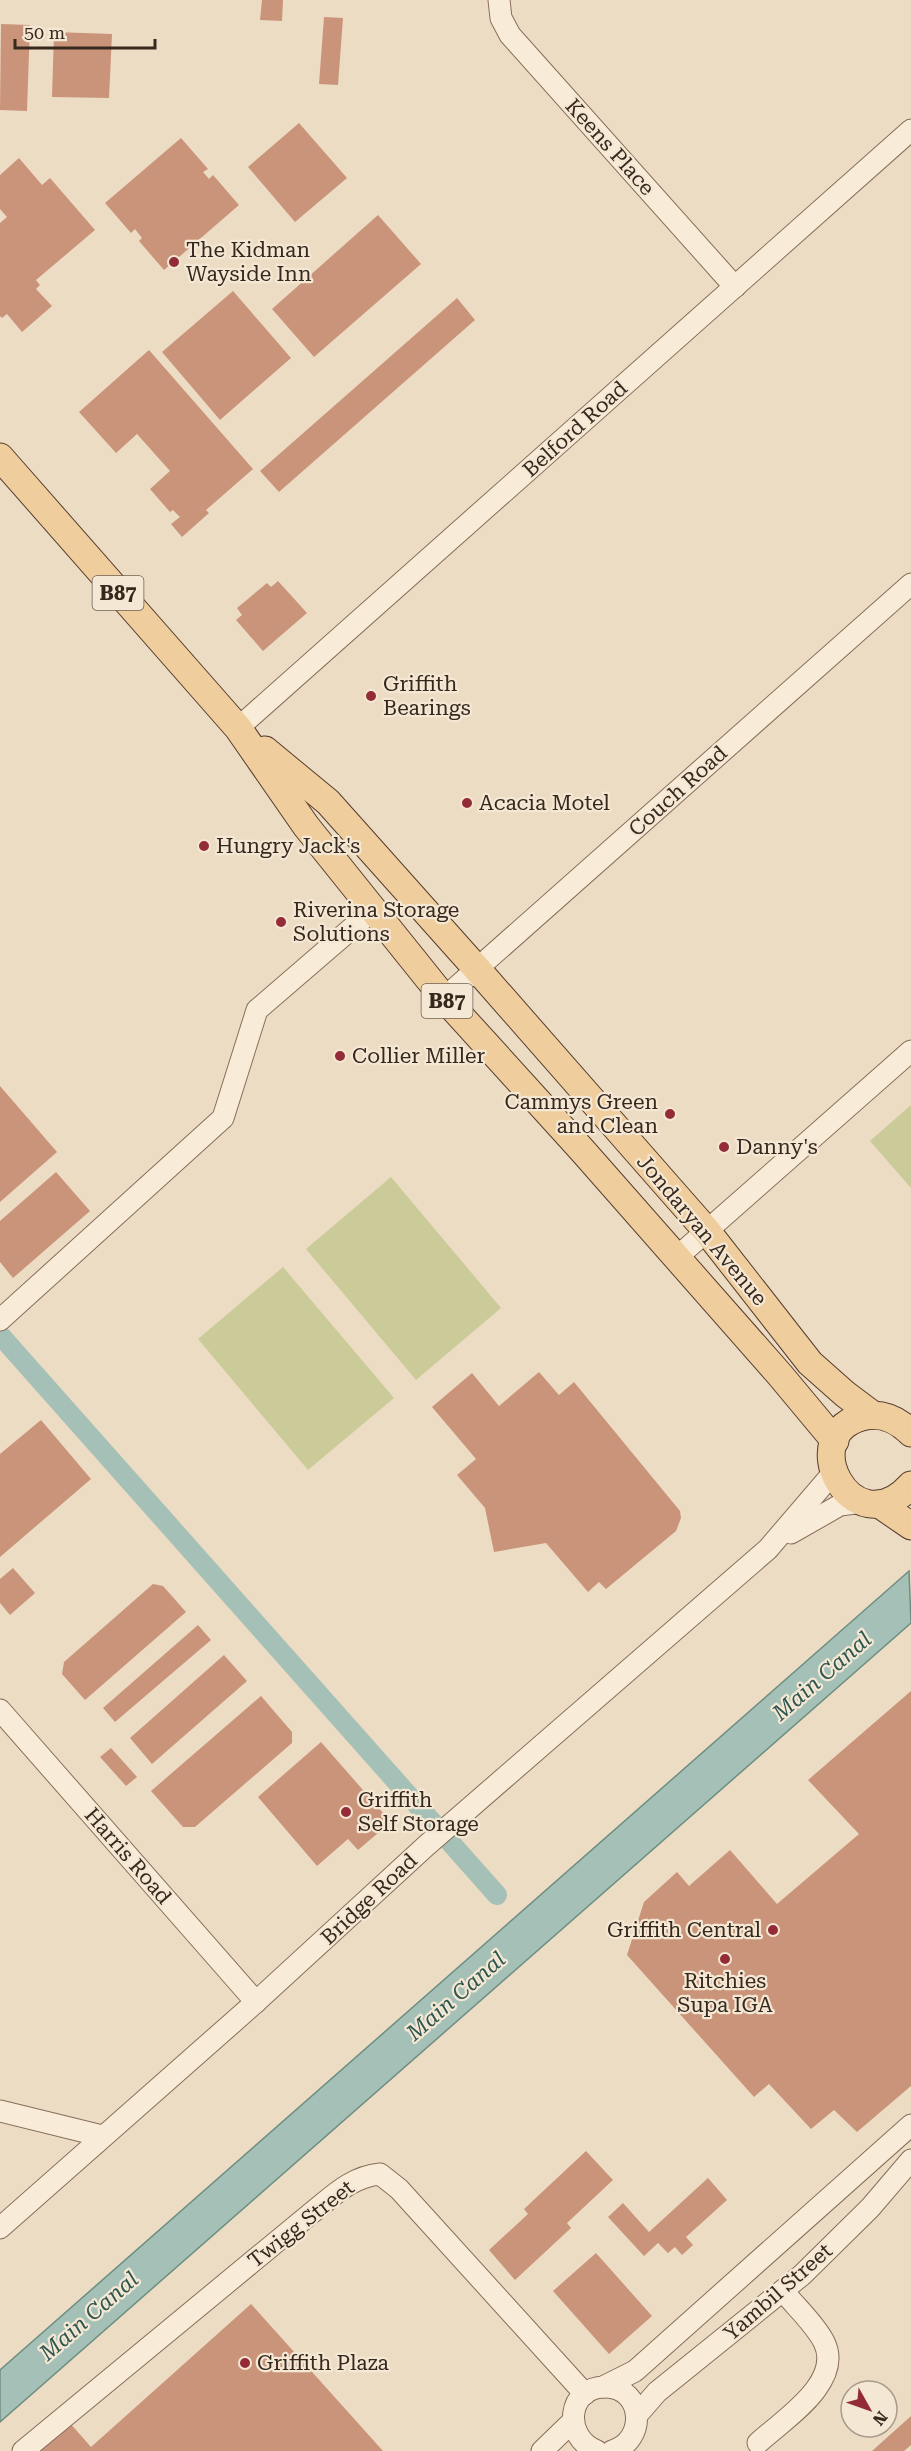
<svg xmlns="http://www.w3.org/2000/svg" width="911" height="2451" viewBox="0 0 911 2451" font-family="'Roboto Serif',serif">
	<style>
		.green { fill: #cacb98 }
		.water { fill: #a5c0b6; stroke: #6d8e82; stroke-width: 1.5 }
		.lines { fill: none; stroke-linecap: round; stroke-linejoin: round }
		.canal { stroke: #a5c0b6; stroke-width: 20 }
		.building { fill: #ca947a }
		.minor-casing { stroke: #876e5b; stroke-width: 23 }
		.major-casing { stroke: #553d2f; stroke-width: 29 }
		.minor { stroke: #f8ebd7; stroke-width: 21 }
		.major { stroke: #efcd9c; stroke-width: 27 }
		.poi-dot { fill: #942c37; stroke: #f4e7d3; stroke-width: 2 }
		.labels { text-anchor: middle; dominant-baseline: central; stroke-width: 4.5; stroke-linejoin: round; paint-order: stroke }
		.shield { fill: #f4e7d3; stroke: #706154; stroke-width: 1.5 }
		.shield-label { font-size: 20px; font-weight: bold; fill: #37281e }
		.street-label { font-size: 21px; fill: #37281e; stroke: #f4e7d3 }
		.poi-label { font-size: 21px; fill: #37281e; stroke: #f4e7d3; text-anchor: start }
		.water-label { font-size: 22px; font-style: italic; fill: #2e5650; stroke: #f4e7d3 }
	</style>
	<rect width="100%" height="100%" fill="#eddcc4"/>
	<g class="green">
		<polygon points="911,1105 911,1188 870,1141"/>
		<polygon points="391,1177 501,1308 416,1380 306,1249"/>
		<polygon points="283,1267 394,1398 308,1470 198,1339"/>
	</g>
	<polygon class="water" points="909,1571 911,1623 0,2422 0,2370"/>
	<g class="lines">
		<polyline class="canal" points="0,1335 497,1895"/>
	</g>
	<g class="building">
		<polygon points="262,0 283,0 282,21 260,20"/>
		<polygon points="324,17 343,18 338,85 319,84"/>
		<polygon points="1,24 30,25 27,111 0,110"/>
		<polygon points="54,32 112,34 109,98 52,97"/>
		<polygon points="299,123 347,178 295,222 248,167"/>
		<polygon points="181,138 208,169 203,172 209,179 213,175 239,205 164,270 139,241 142,238 135,229 131,233 105,203"/>
		<polygon points="19,158 42,185 50,178 95,230 36,280 40,285 36,289 52,306 22,332 7,314 2,318 0,316 0,223 7,217 0,209 0,175"/>
		<polygon points="378,215 421,264 314,357 272,309"/>
		<polygon points="233,291 291,358 220,420 162,352"/>
		<polygon points="457,298 475,320 279,492 260,471"/>
		<polygon points="149,350 253,469 206,510 209,513 182,537 171,524 180,517 173,510 170,512 150,489 170,471 137,434 116,453 79,412"/>
		<polygon points="278,581 307,613 263,651 236,620 242,615 237,608 267,583 271,587"/>
		<polygon points="0,1086 57,1152 0,1202"/>
		<polygon points="56,1172 90,1211 13,1278 0,1262 0,1221"/>
		<polygon points="539,1372 559,1395 574,1382 680,1511 681,1518 676,1531 606,1589 599,1582 588,1592 546,1543 494,1552 485,1508 457,1475 476,1459 432,1407 472,1373 499,1406"/>
		<polygon points="41,1420 91,1479 0,1557 0,1454"/>
		<polygon points="13,1568 35,1593 10,1615 0,1603 0,1579"/>
		<polygon points="153,1584 163,1586 186,1612 85,1700 62,1674 64,1662"/>
		<polygon points="198,1625 211,1640 115,1722 103,1708"/>
		<polygon points="224,1655 247,1681 152,1764 130,1738"/>
		<polygon points="911,1691 911,2086 857,2132 834,2110 811,2129 769,2084 754,2097 627,1955 644,1902 677,1872 689,1886 730,1850 777,1904 859,1834 808,1780"/>
		<polygon points="261,1696 292,1732 292,1743 195,1827 183,1827 151,1791"/>
		<polygon points="321,1742 391,1822 358,1850 348,1839 317,1866 258,1797"/>
		<polygon points="111,1748 137,1777 126,1786 100,1757"/>
		<polygon points="586,2151 613,2180 567,2223 571,2228 515,2280 489,2250 528,2214 524,2209"/>
		<polygon points="708,2178 727,2200 686,2237 693,2245 682,2255 675,2247 668,2253 658,2243 644,2256 608,2217 623,2203 649,2232"/>
		<polygon points="596,2253 652,2316 609,2354 553,2291"/>
		<polygon points="251,2304 383,2451 37,2451 69,2422 91,2447"/>
		<polygon points="911,2416 911,2445 904,2451 872,2451"/>
	</g>
	<g class="lines">
		<defs>
			<g id="minor">
				<polyline points="499,0 501,18 510,35 735,287"/>
				<polyline points="238,728 911,130"/>
				<polyline points="444,998 911,584"/>
				<polyline points="676,1258 911,1051"/>
				<polyline points="0,1320 223,1118 257,1010 373,910"/>
				<polyline points="791,1533 840,1505 863,1502"/>
				<polyline points="0,1710 256,2002"/>
				<polyline points="0,2111 102,2136"/>
				<polyline points="0,2228 256,2002 427,1845 768,1549 833,1473"/>
				<polyline points="603,2387 635,2371 911,2125"/>
				<polyline points="637,2415 657,2392 802,2275 870,2208 911,2160"/>
				<path d="M758 2443C783 2420 844 2382 824 2342 815 2324 796 2307 783 2291"/>
				<path d="M23 2451 309 2215C332 2197 350 2177 380 2174L399 2189 585 2394"/>
				<polyline points="542,2451 573,2421"/>
				<path d="M597 2451C562 2437 567 2386 606 2387 644 2388 647 2441 612 2451"/>
			</g>
			<g id="major">
				<polyline points="0,457 238,728 306,826 444,998 582,1150 780,1375 835,1441"/>
				<polyline points="265,750 328,802 477,969 706,1230 810,1363 845,1394 873,1415"/>
				<path d="M911 1433C898 1420 884 1413 866 1416 791 1431 852 1550 911 1485"/>
				<polyline points="879,1504 911,1526"/>
			</g>
		</defs>
		<use href="#minor" class="minor-casing"/>
		<use href="#major" class="major-casing"/>
		<use href="#minor" class="minor"/>
		<use href="#major" class="major"/>
	</g>
	<g class="poi-dot">
		<circle cx="174" cy="262" r="6"/>
		<circle cx="371" cy="696" r="6"/>
		<circle cx="467" cy="803" r="6"/>
		<circle cx="204" cy="846" r="6"/>
		<circle cx="281" cy="922" r="6"/>
		<circle cx="340" cy="1056" r="6"/>
		<circle cx="670" cy="1114" r="6"/>
		<circle cx="724" cy="1147" r="6"/>
		<circle cx="346" cy="1812" r="6"/>
		<circle cx="773" cy="1930" r="6"/>
		<circle cx="725" cy="1959" r="6"/>
		<circle cx="245" cy="2363" r="6"/>
	</g>
	<g class="labels">
		<g class="shield">
			<rect x="92.5" y="576" width="51" height="34" rx="4.5"/>
			<rect x="421.5" y="984" width="51" height="34" rx="4.5"/>
		</g>
		<g class="shield-label">
			<text x="118" y="593">B87</text>
			<text x="447" y="1001">B87</text>
		</g>
		<g class="street-label">
			<text transform="translate(610 147) rotate(48)">Keens Place</text>
			<text transform="translate(575 429) rotate(-42)">Belford Road</text>
			<text transform="translate(678 791) rotate(-42)">Couch Road</text>
			<text transform="translate(702 1230) rotate(50)">Jondaryan Avenue</text>
			<text transform="translate(128 1856) rotate(49)">Harris Road</text>
			<text transform="translate(369 1899) rotate(-43)">Bridge Road</text>
			<text transform="translate(301 2224) rotate(-38)">Twigg Street</text>
			<text transform="translate(778 2292) rotate(-41)">Yambil Street</text>
		</g>
		<g class="poi-label">
			<text x="186" y="250">The Kidman<tspan x="186" dy="24">Wayside Inn</tspan></text>
			<text x="383" y="684">Griffith<tspan x="383" dy="24">Bearings</tspan></text>
			<text x="479" y="803">Acacia Motel</text>
			<text x="216" y="846">Hungry Jack's</text>
			<text x="293" y="910">Riverina Storage<tspan x="293" dy="24">Solutions</tspan></text>
			<text x="352" y="1056">Collier Miller</text>
			<text x="658" y="1102" text-anchor="end">Cammys Green<tspan x="658" dy="24">and Clean</tspan></text>
			<text x="736" y="1147">Danny's</text>
			<text x="358" y="1800">Griffith<tspan x="358" dy="24">Self Storage</tspan></text>
			<text x="761" y="1930" text-anchor="end">Griffith Central</text>
			<text x="725" y="1981" text-anchor="middle">Ritchies<tspan x="725" dy="24">Supa IGA</tspan></text>
			<text x="257" y="2363">Griffith Plaza</text>
		</g>
		<g class="water-label">
			<text transform="translate(822 1676) rotate(-41)">Main Canal</text>
			<text transform="translate(456 1996) rotate(-41)">Main Canal</text>
			<text transform="translate(89 2316) rotate(-41)">Main Canal</text>
		</g>
	</g>
	<g transform="translate(869 2409) rotate(130)"><circle r="28" fill="#f4e7d3" stroke="#a89b8b" stroke-width="1.5"/>
	<path d="M0-4.5L10 22L0 15L-10 22Z" fill="#942c37"/>
	<text y="-9" font-size="16" font-weight="bold" text-anchor="middle" fill="#37281e">N</text>
	</g>
	<path d="M15 39v9h140v-9" fill="none" stroke="#37281e" stroke-width="3"/>
	<text x="24" y="39" font-size="18" fill="#37281e" stroke="#f4e7d3" stroke-width="4.5" paint-order="stroke">50 m</text>
</svg>
